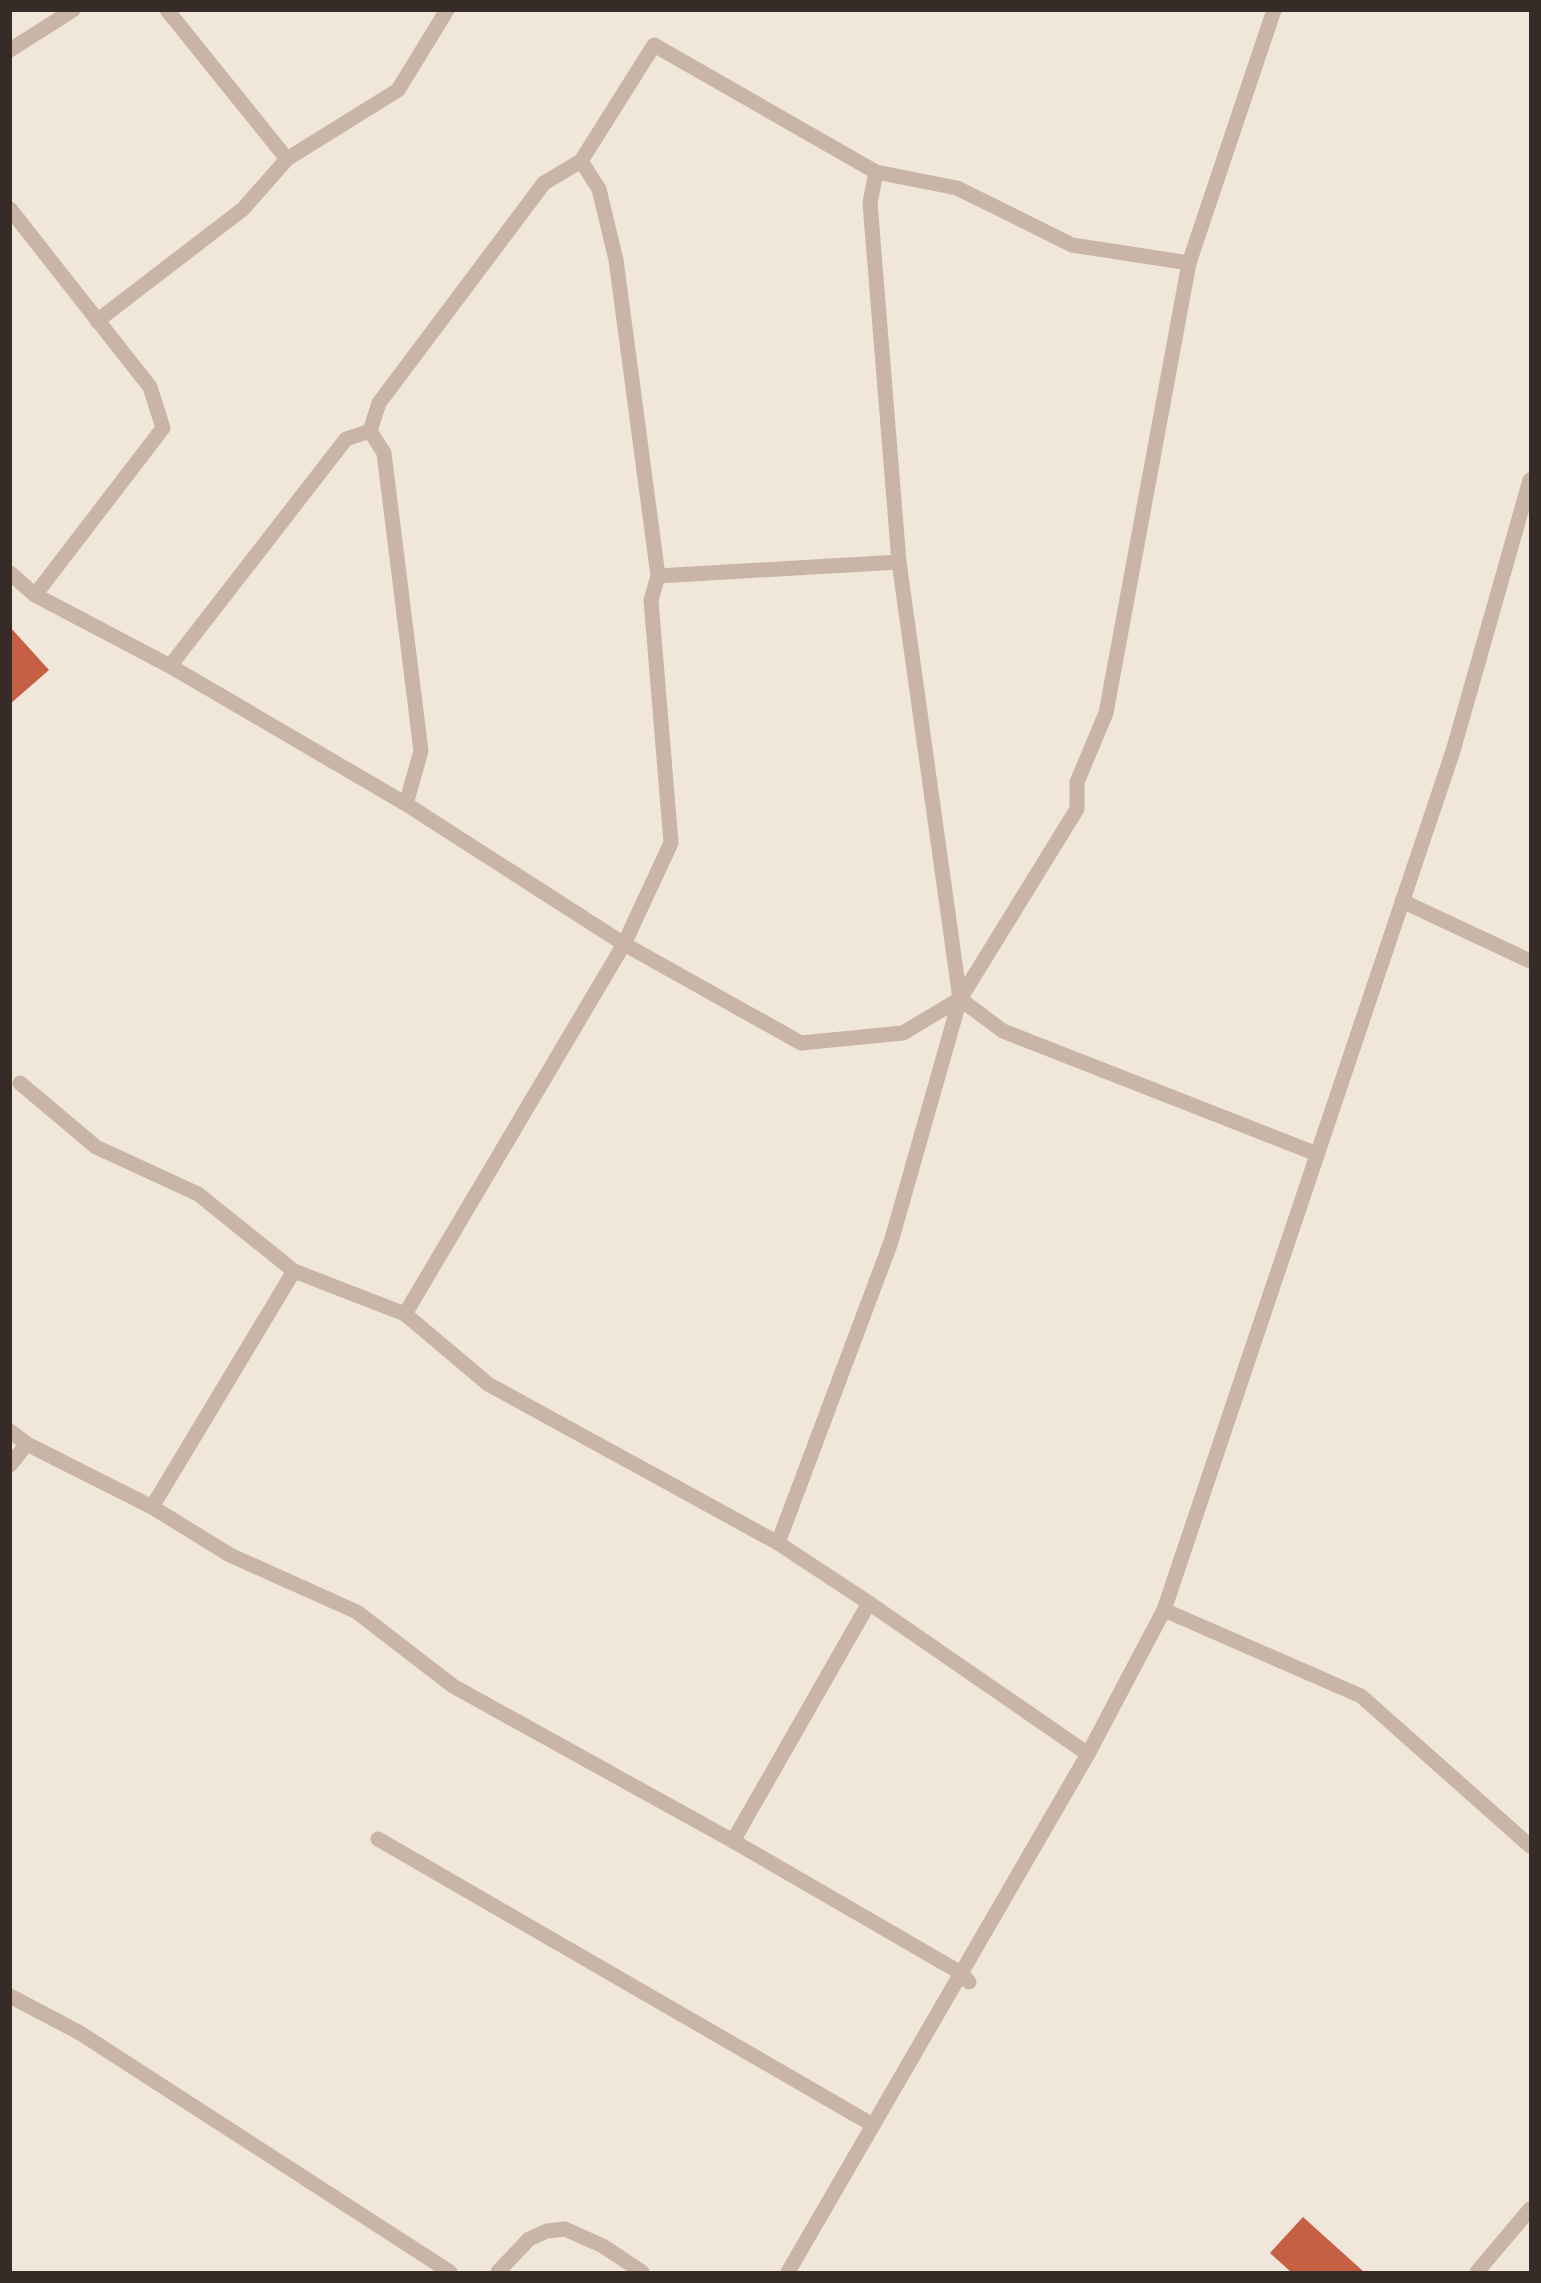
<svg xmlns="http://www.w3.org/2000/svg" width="1541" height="2283" viewBox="0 0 1541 2283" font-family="'Asap Condensed',sans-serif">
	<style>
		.building { fill: #c66044 }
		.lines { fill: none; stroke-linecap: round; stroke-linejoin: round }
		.minor { stroke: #c9b5a6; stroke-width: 15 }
	</style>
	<rect width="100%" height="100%" fill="#f1e6da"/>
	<g class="building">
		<polygon points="10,627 49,670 10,704"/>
		<polygon points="1303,2217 1364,2272 1291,2272 1270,2253"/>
	</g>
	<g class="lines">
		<g class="minor">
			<polyline points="167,10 287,159"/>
			<polyline points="10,50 73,10"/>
			<polyline points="10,209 150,387 163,428 35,595"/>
			<polyline points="97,321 243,209 287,159 398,90 447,10"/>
			<polyline points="10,573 35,595 170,666 406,804 624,944 801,1043 903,1033 960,999 1077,809 1077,782 1106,713 1189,263 1274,10"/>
			<polyline points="658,576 899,562"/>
			<polyline points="170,666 346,439 370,431"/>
			<polyline points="406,804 421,751 384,453 370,431 379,403 544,183 581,161 654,45 876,172 957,188 1072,245 1189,263"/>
			<polyline points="1402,901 1530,961"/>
			<polyline points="960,999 1003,1031 1317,1154"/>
			<polyline points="20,1083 96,1147 198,1194 294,1271 405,1314 488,1384 778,1543 869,1603 1088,1754"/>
			<polyline points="405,1314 624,944 671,843 651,600 658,576 616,260 599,189 581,161"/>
			<polyline points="10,1431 27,1444 152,1507 230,1555 357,1612 453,1686 733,1841 961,1973 969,1982"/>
			<polyline points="10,1465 27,1444"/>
			<polyline points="152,1507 294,1271"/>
			<polyline points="778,1543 891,1242 960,999 899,562 870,203 876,172"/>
			<polyline points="1164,1610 1361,1696 1530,1846"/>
			<polyline points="378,1839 873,2125"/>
			<polyline points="733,1841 869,1603"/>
			<polyline points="10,1996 80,2033 450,2272"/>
			<polyline points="498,2272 529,2239 547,2231 565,2229 603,2246 642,2272"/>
			<polyline points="788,2272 1088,1754 1164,1610 1453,751 1530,480"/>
			<polyline points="1477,2272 1530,2209"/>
		</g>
	</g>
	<rect width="1541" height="2283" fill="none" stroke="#362b27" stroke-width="24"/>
</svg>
